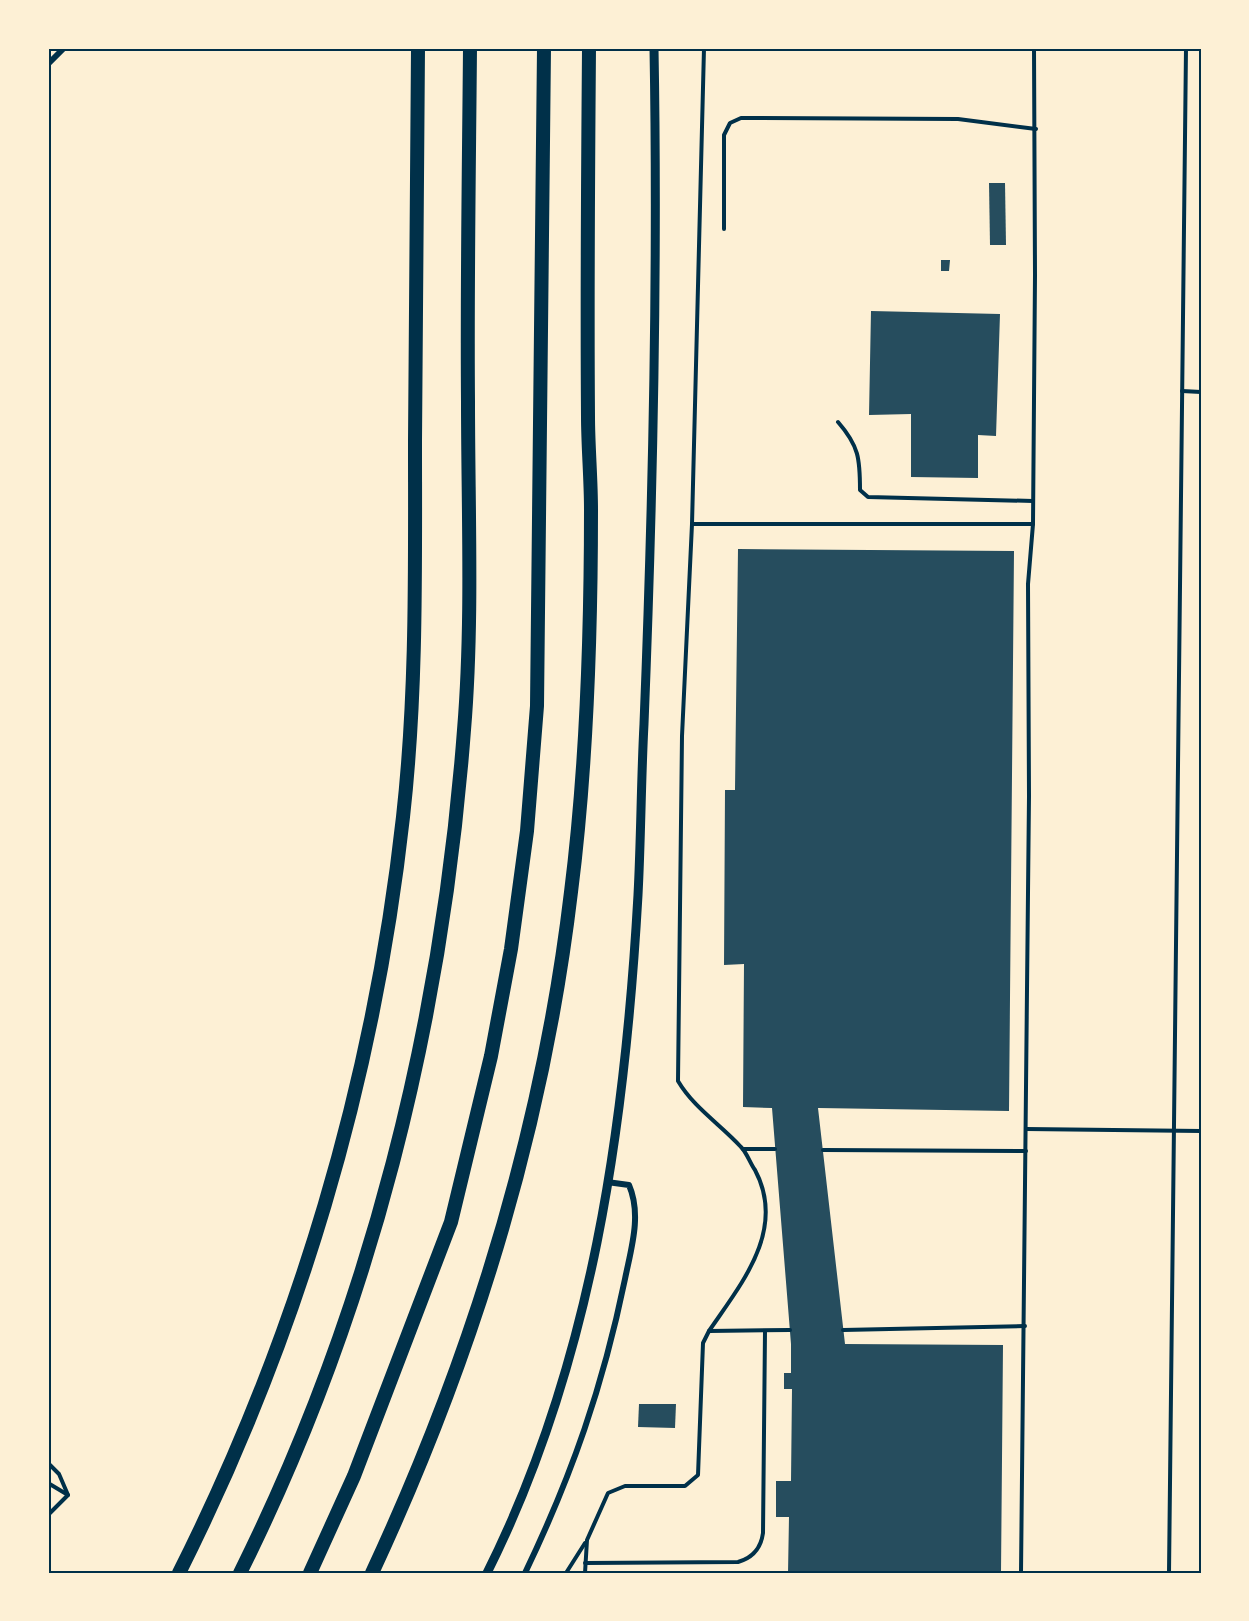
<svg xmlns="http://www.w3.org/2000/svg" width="1249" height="1621" viewBox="0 0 1249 1621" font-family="Rubik,sans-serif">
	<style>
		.building { fill: #264d5e }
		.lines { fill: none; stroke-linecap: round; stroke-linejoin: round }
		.service { stroke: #003049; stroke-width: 4 }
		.minor { stroke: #003049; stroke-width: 6 }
		.tertiary { stroke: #003049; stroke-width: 9 }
		.motorway { stroke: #003049; stroke-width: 14 }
		.neatline { fill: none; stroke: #003049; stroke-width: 2 }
	</style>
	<rect width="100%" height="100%" fill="#fdf0d5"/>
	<g class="building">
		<polygon points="989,183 1005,183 1006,245 990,245"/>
		<polygon points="941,260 950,260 949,271 941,271"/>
		<polygon points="871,311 1000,314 996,436 978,435 978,478 911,477 911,414 869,415"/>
		<polygon points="738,549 1014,551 1009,1111 818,1108 845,1344 1003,1345 1001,1573 788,1573 789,1517 776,1517 776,1481 791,1481 792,1389 784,1389 784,1373 791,1373 791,1344 772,1108 743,1107 744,964 724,965 725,790 735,790"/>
		<polygon points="639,1404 676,1404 675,1428 638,1427"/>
	</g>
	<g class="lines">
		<g class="service">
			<path d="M704 48 692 524 682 736 678 1081C694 1108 720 1124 741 1147 747 1153 750 1163 755 1170 787 1230 741 1284 709 1331"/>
			<polyline points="724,229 724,135 730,123 741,118 958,119 1036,129"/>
			<polyline points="1182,391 1201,392"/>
			<path d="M838 422C859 446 860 459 860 490L868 497 1033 501"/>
			<polyline points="692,524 1033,524"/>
			<polyline points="1026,1129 1201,1131"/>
			<polyline points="743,1149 775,1149"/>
			<polyline points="823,1150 1026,1151"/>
			<polyline points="843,1330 1025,1326"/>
			<polyline points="48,1463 59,1474 68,1495 48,1515"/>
			<polyline points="48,1483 68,1495"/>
			<path d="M585 1563 738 1562C752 1558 761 1548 763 1533L765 1331"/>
			<polyline points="566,1573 585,1543"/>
			<polyline points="585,1573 587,1540 608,1493 625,1486 685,1486 698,1475 703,1343 709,1331 790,1330"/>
			<polyline points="1021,1573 1029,796 1028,584 1033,524 1035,275 1034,48"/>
			<polyline points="1169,1573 1186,48"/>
		</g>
		<g class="minor">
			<polyline points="48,64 64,48"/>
			<path d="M525 1573C572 1475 603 1386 625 1279 631 1249 642 1215 629 1185L607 1182"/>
		</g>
		<path class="tertiary" d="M487 1573C592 1363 625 1127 638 895 641 838 641 781 644 724 653 498 658 274 654 48"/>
		<g class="motorway">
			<path d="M179 1573C298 1336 374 1080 403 817 417 692 415 566 415 440 416 310 418 179 418 48"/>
			<path d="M240 1573C371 1310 442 1022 464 730 473 621 468 510 468 401 467 283 469 166 470 48"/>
			<polyline points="310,1573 354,1476 451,1222 491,1056 511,949 527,831 537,706 544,48"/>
			<path d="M372 1573C472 1358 543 1129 571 892 587 766 591 637 591 510 591 478 588 447 588 416 587 293 588 170 589 48"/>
		</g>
	</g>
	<rect width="1249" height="1621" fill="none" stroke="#fdf0d5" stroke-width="99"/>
	<rect x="50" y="50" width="1150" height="1522" class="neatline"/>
</svg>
